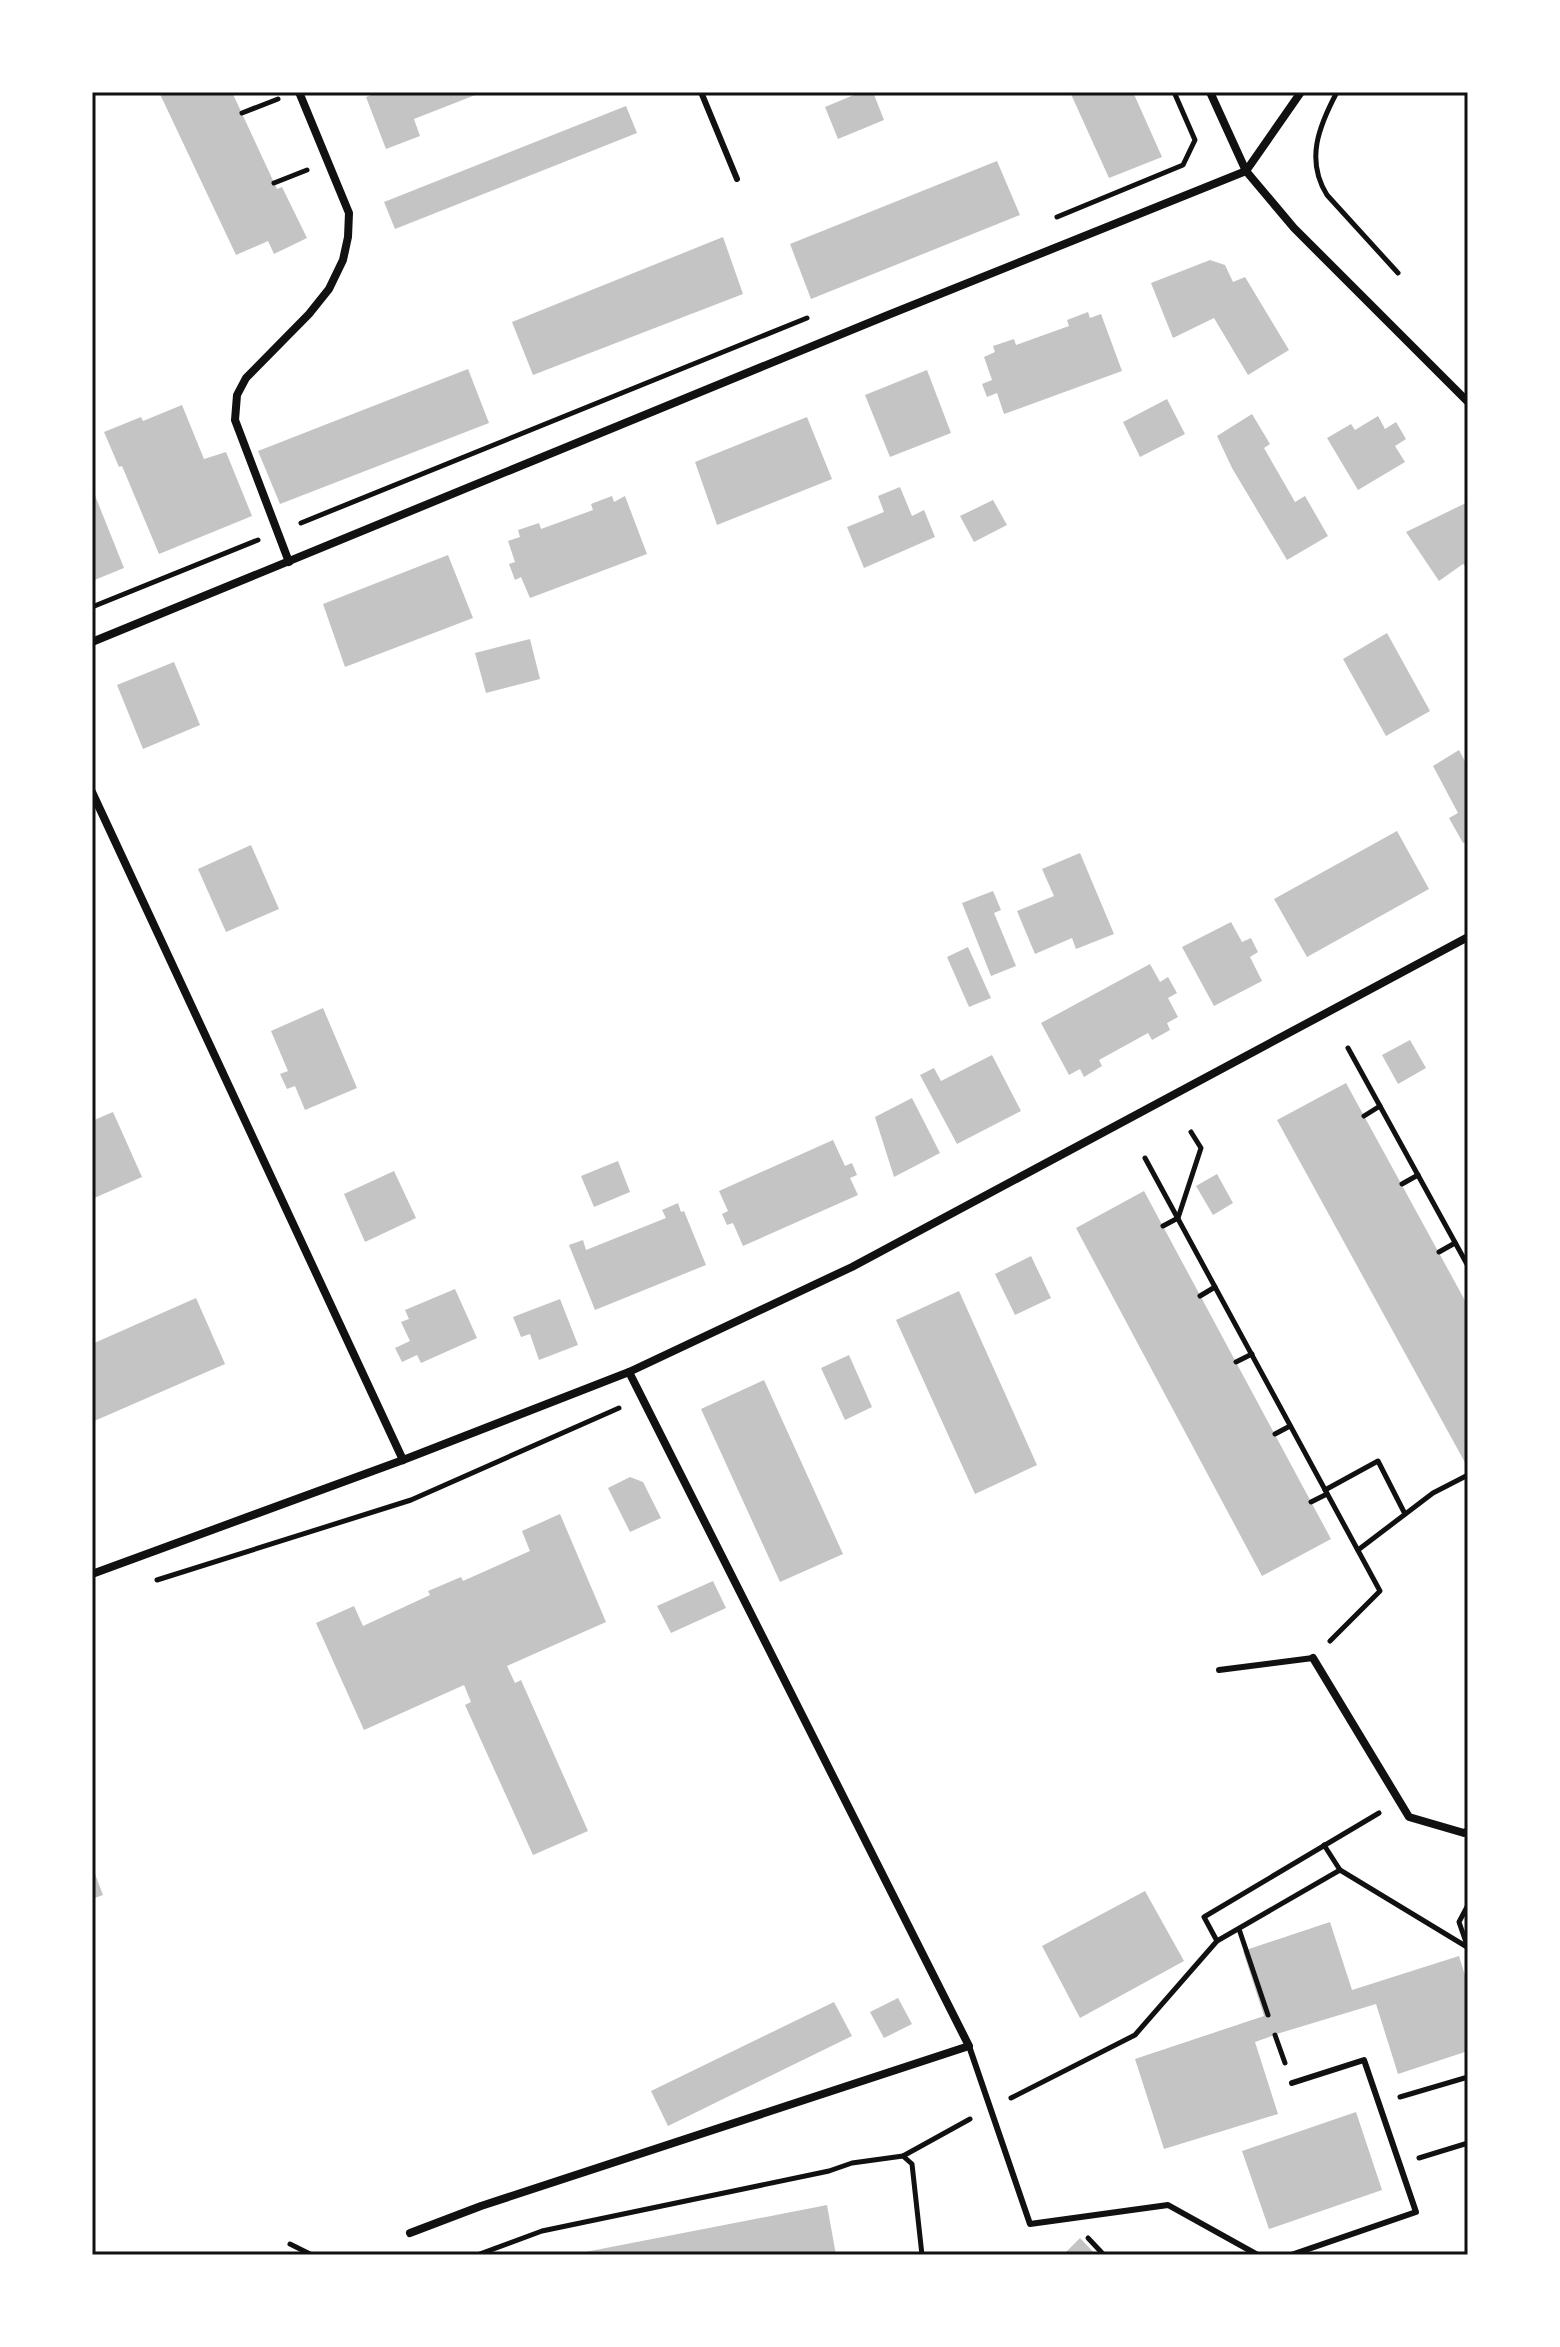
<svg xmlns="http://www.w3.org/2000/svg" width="1560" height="2347" viewBox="0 0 1560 2347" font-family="Manrope,sans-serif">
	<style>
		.building { fill: #c4c4c4 }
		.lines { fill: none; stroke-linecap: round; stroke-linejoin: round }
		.path { stroke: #111; stroke-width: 5 }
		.service { stroke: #111; stroke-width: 6 }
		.minor { stroke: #111; stroke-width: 8 }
		.neatline { fill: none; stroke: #111; stroke-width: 3 }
	</style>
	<rect width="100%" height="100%" fill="#fff"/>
	<g class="building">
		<polygon points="159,92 232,92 277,189 282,187 307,238 274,254 268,241 236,255"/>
		<polygon points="380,92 483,92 414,119 420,136 386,149 366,97"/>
		<polygon points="861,92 873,92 884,120 838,139 825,107"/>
		<polygon points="1070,92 1133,92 1162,157 1109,178"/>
		<polygon points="626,106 637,133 395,229 384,202"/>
		<polygon points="997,161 1020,215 811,299 790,244"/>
		<polygon points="723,237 743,294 533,375 512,322"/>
		<polygon points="1210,260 1225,265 1233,282 1245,277 1289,350 1248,375 1214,318 1173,338 1151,283"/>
		<polygon points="1088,312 1090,318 1101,314 1122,371 1004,414 997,393 987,397 982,384 992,380 984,357 995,352 993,346 1014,339 1016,345 1069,326 1067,320"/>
		<polygon points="468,369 489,423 280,504 258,451"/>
		<polygon points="927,370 951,433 890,457 865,395"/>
		<polygon points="1167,399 1185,434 1140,457 1123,422"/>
		<polygon points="182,405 204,459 226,452 252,516 159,554 122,466 119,467 104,432 141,417 143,421"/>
		<polygon points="1252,414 1270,444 1264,448 1295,502 1305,496 1328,536 1287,560 1232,468 1217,436"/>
		<polygon points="1378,416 1385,429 1396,422 1406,439 1395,446 1405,462 1358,490 1327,438 1351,424 1355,430"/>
		<polygon points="807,417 832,479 717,525 695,462"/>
		<polygon points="900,487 912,516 924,510 935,537 864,568 847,527 884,512 878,496"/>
		<polygon points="92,488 124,568 92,581"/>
		<polygon points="612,496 614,502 625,496 647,554 530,598 521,577 515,580 509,564 515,562 508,541 520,537 518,530 539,523 541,529 593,510 591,504"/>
		<polygon points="993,500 1007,525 974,542 960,516"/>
		<polygon points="1468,502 1468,568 1463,564 1439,581 1406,532"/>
		<polygon points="448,555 473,618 345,667 323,604"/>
		<polygon points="1387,633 1430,711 1386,736 1343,659"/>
		<polygon points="530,639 540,679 486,693 475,653"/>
		<polygon points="174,662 200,725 143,749 117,685"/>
		<polygon points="1459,750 1468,767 1468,841 1463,843 1449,818 1458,813 1433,766"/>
		<polygon points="1397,831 1429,889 1307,957 1274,899"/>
		<polygon points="251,845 279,909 226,932 198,869"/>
		<polygon points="1080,853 1114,934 1076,949 1072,938 1035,954 1017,911 1054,896 1042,869"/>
		<polygon points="993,891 1001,910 994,913 1016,966 991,976 962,903"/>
		<polygon points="1231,922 1242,942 1251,938 1258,952 1250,957 1262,981 1214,1006 1182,947"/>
		<polygon points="968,947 991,998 969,1007 947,957"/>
		<polygon points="1150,964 1160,982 1168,977 1177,993 1168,998 1178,1017 1167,1023 1170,1030 1152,1040 1148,1033 1099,1060 1102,1066 1084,1077 1080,1069 1069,1075 1041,1023"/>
		<polygon points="323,1008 357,1088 305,1110 295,1086 287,1089 280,1074 288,1071 271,1031"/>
		<polygon points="1410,1040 1426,1068 1398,1084 1382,1055"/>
		<polygon points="992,1055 1021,1111 957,1144 920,1075 934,1068 941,1081"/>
		<polygon points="1346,1083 1468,1306 1468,1468 1277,1120"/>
		<polygon points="912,1098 940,1153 894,1177 875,1117"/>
		<polygon points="113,1112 142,1177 92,1199 92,1121"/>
		<polygon points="833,1140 845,1166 852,1163 857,1175 850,1178 858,1195 743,1246 733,1223 727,1225 722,1214 728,1211 719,1191"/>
		<polygon points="618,1161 630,1192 594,1207 581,1176"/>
		<polygon points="394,1171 416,1218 365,1242 344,1194"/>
		<polygon points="1217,1174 1233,1203 1213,1215 1196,1186"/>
		<polygon points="1144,1191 1331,1539 1262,1576 1076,1228"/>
		<polygon points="678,1203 681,1212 684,1211 706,1265 595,1310 569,1245 583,1240 586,1250 666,1218 662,1210"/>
		<polygon points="1031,1256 1051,1298 1015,1315 995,1274"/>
		<polygon points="455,1289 477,1338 421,1363 417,1355 402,1362 395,1348 410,1341 401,1322 409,1319 405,1310"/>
		<polygon points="959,1291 1037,1465 975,1494 896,1320"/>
		<polygon points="196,1298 225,1364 92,1422 92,1344"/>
		<polygon points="560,1299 578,1345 539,1360 530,1334 521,1337 513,1317"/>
		<polygon points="849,1355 872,1407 845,1420 821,1368"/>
		<polygon points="764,1380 843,1554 780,1582 701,1409"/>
		<polygon points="630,1477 643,1482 661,1518 630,1532 608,1488"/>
		<polygon points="560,1514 606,1622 507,1666 515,1683 521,1680 588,1831 533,1855 465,1705 471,1702 464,1685 364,1730 316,1623 354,1606 363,1626 430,1595 428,1591 461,1577 463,1581 530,1551 522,1531"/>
		<polygon points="713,1581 726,1608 671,1633 657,1606"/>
		<polygon points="92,1866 103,1895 92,1899"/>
		<polygon points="1145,1891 1184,1961 1080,2018 1042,1946"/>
		<polygon points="1330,1922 1352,1990 1459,1956 1468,1985 1468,2051 1398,2074 1376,2004 1280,2033 1255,2042 1278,2114 1164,2149 1135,2059 1264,2016 1243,1951"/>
		<polygon points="898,1998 912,2024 884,2038 870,2012"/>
		<polygon points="834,2002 852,2036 668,2126 651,2091"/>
		<polygon points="1356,2112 1382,2190 1269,2229 1242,2151"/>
		<polygon points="827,2205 836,2255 575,2255 575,2254"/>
		<polygon points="1080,2238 1096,2255 1063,2255"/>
	</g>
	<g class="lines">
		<g class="path">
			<path d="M1337 92C1319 126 1305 160 1327 195L1398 273"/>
			<polyline points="242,113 278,99"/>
			<polyline points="274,183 307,170"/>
			<polyline points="1057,217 1183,165 1195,140 1174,92"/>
			<polyline points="301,523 807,318"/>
			<polyline points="92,607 258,540"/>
			<polyline points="1348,1048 1468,1266"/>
			<polyline points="1364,1116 1380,1106"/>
			<polyline points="1145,1158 1380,1591 1330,1641"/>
			<polyline points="1402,1184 1418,1175"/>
			<polyline points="1163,1226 1178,1218 1201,1148 1191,1132"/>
			<polyline points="1439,1252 1455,1243"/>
			<polyline points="1200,1296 1215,1287"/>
			<polyline points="1236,1362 1252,1354"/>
			<polyline points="1275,1434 1290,1426"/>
			<polyline points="1325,1490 1378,1461 1405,1514"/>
			<polyline points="1311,1502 1327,1494"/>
			<polyline points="1358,1550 1433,1493 1468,1475"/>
			<polyline points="157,1580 411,1500 619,1408"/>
			<polyline points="1324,1845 1340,1870"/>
			<polyline points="1239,1929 1268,2015"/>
			<polyline points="1217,1941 1204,1917 1379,1813"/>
			<polyline points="1468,1948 1459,1922 1468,1905"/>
			<polyline points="1275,2035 1285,2063"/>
			<polyline points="1400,2097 1468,2077"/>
			<polyline points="1011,2098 1135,2035 1217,1941 1340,1870 1467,1947"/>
			<polyline points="903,2156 912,2164 922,2255"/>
			<polyline points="1419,2158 1468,2143"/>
			<polyline points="1088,2238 1104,2255"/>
			<polyline points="290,2244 312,2255"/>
			<polyline points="477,2255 542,2231 829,2171 852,2163 903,2156 970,2119"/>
		</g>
		<g class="service">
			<polyline points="701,92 737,179"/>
			<polyline points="1219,1670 1313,1658"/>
			<polyline points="969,2046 1030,2224 1168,2205 1258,2255"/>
			<polyline points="1291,2255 1416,2212 1364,2060 1292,2083"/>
		</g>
		<g class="minor">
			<polyline points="1210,92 1246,171 1294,228 1468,402"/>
			<polyline points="1246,171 1301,92"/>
			<polyline points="289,562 235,420 237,395 246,378 309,314 329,289 343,260 348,237 349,213 299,92"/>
			<polyline points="92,642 888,315 1246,171"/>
			<polyline points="92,792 403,1460"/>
			<polyline points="92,1574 403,1460 629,1372 852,1267 1468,937"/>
			<polyline points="1313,1658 1409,1817 1464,1833 1468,1831"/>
			<polyline points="410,2233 481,2206 969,2046 629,1372"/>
		</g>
	</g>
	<rect width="1560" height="2347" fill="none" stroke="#ffffff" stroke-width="188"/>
	<rect x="94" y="94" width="1372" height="2159" class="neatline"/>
</svg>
